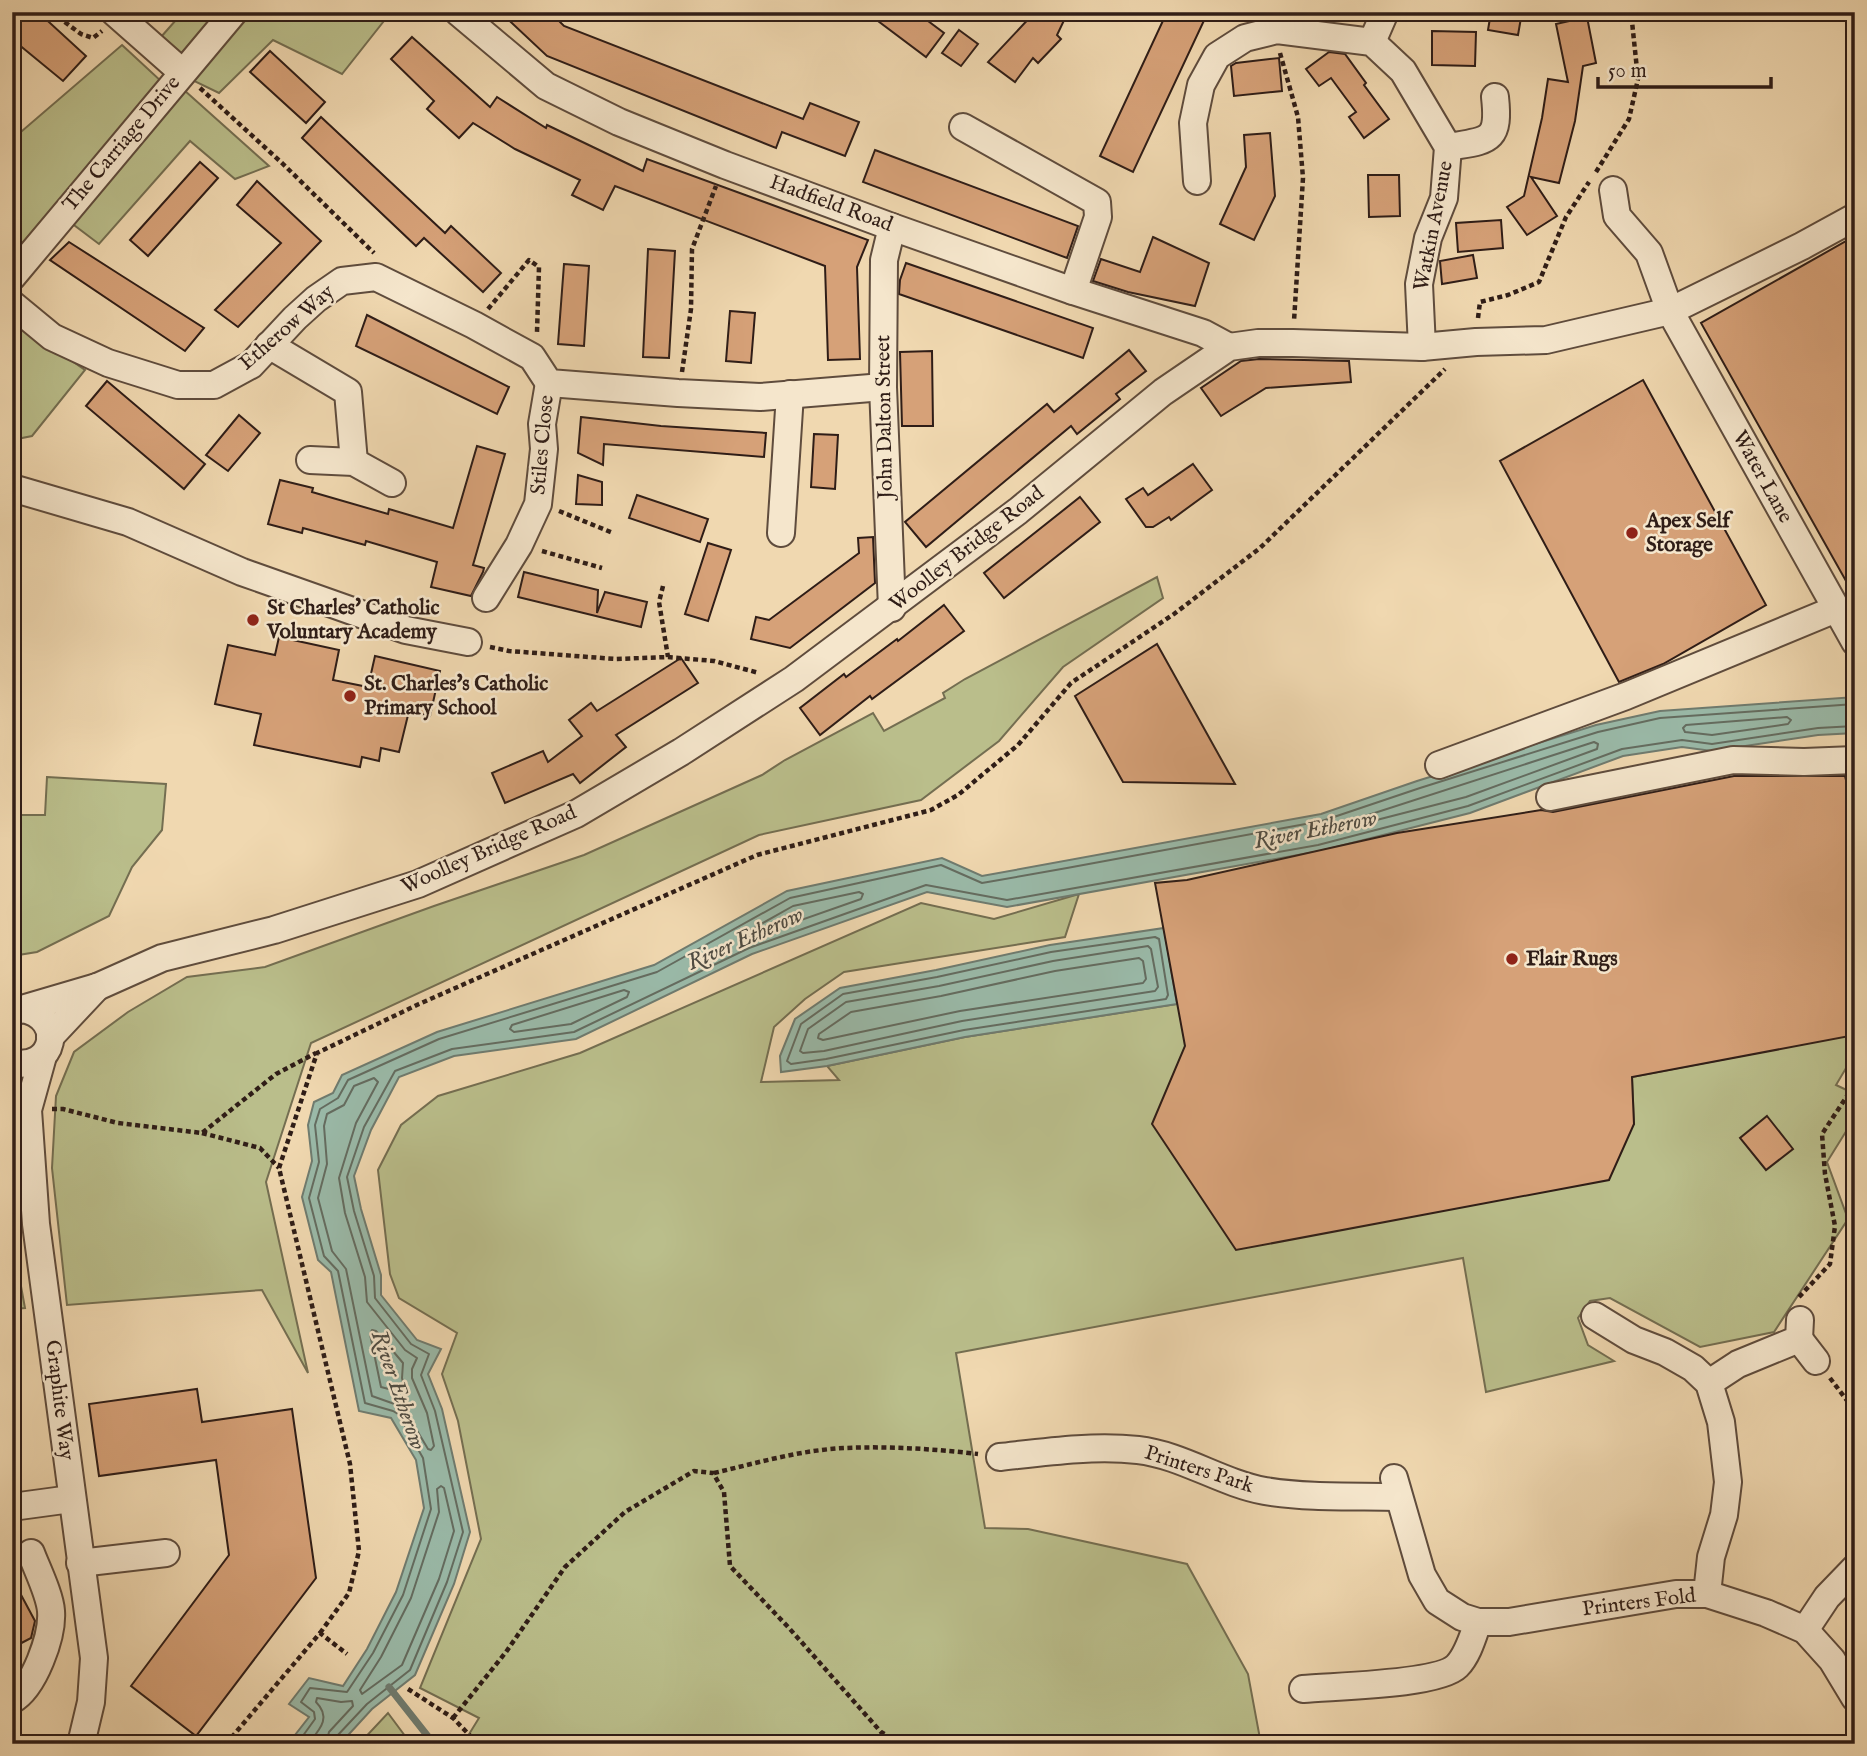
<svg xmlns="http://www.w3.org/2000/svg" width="1867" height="1756" viewBox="0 0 1867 1756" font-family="'IM FELL English',serif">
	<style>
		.green { fill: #babe8b; stroke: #746e51; stroke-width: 2 }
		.water { fill: #9abaa9; stroke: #6f7b6f; stroke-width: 2 }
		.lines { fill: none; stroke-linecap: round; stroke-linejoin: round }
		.shore { stroke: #646c60; stroke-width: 2 }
		.stream { stroke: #6f7b6f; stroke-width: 7 }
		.building { fill: #d6a178; stroke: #2f1d17; stroke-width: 2 }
		.minor-casing { stroke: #5f4c3d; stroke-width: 30 }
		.path { stroke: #2f1d17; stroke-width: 4.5; stroke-dasharray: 5 3.5; stroke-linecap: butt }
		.minor { stroke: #f5e6cc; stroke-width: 26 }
		.poi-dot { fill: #8f2418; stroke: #f5e6cc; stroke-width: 2.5 }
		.labels { text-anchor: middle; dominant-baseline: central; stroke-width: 5; stroke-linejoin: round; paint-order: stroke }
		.street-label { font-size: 21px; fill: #2f1d17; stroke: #f5e6cc }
		.poi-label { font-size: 21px; font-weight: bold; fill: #2f1d17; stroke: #f5e6cc; text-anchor: start }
		.water-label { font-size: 23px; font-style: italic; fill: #4f4c43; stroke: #f5e6cc }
	</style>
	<rect width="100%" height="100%" fill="#f0d8b0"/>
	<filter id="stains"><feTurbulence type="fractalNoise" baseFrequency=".00286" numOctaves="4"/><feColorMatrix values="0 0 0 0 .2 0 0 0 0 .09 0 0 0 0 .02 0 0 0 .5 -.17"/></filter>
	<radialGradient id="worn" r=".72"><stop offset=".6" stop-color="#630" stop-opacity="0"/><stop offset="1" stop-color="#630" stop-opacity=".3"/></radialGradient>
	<g class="green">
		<polygon points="183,12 217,12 181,54 161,37"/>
		<polygon points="249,12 391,12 342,74 273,40 219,93 190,79"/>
		<polygon points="122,45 162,82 12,255 12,149 15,137"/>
		<polygon points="184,90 269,166 235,179 190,141 99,244 70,222"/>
		<polygon points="12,320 85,370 32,436 12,440"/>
		<polygon points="1157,577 1163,598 1063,667 999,741 921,800 759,835 311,1043 266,1182 308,1373 262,1290 67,1305 52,1168 56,1096 74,1052 128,1012 187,977 265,967 434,906 584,855 762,775 785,760 873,713 884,731 945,698 943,693 965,679"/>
		<polygon points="47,777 166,784 162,830 132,867 109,916 37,952 12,956 12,815 45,815"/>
		<polygon points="1079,894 1065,937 844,972 805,999 774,1027 761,1082 839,1080 827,1066 965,1037 1177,1004 1207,1003 1634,1124 1632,1077 1855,1034 1855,1053 1836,1085 1855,1094 1855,1117 1827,1162 1848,1219 1774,1332 1700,1347 1610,1298 1590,1301 1578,1318 1588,1345 1614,1361 1486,1392 1463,1258 956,1353 985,1528 1028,1529 1187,1564 1248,1674 1261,1744 463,1744 479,1718 420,1688 481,1539 458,1421 442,1374 457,1333 399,1298 390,1274 378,1170 401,1125 438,1096 580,1053 921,903 994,919"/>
		<polygon points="12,1237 25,1308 12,1309"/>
		<polygon points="388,1713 411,1744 359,1744"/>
	</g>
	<g class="water">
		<polygon points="1855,697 1855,733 1818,735 1712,751 1682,747 1623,756 1470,813 1320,851 1007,907 927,892 752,954 576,1039 454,1056 399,1077 371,1130 354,1176 361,1209 381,1275 381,1295 417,1340 441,1349 428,1374 442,1409 470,1532 454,1584 415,1675 372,1709 340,1744 288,1744 309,1717 289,1704 309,1678 343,1686 367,1649 396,1592 424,1508 416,1460 391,1418 359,1411 331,1272 318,1260 302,1197 312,1161 308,1125 314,1102 333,1093 342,1075 437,1032 654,965 787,891 942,858 982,876 1321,814 1417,781 1596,725 1660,711"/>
		<polygon points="1164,928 1177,1004 965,1037 827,1066 781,1072 780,1056 795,1019 840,988 936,970 1050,945"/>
	</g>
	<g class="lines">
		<g class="shore">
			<polygon points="1787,717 1791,720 1788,724 1712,735 1685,732 1683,728 1686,725"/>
			<polygon points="1594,742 1598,744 1597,749 1466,797 1361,824 1357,822 1359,818"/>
			<polygon points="859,892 863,894 861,899 750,938 746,936 747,932 793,906"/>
			<polygon points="1155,937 1159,939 1168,995 1166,999 964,1030 826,1059 791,1064 787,1061 801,1024 843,994 937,977 1051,952"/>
			<polygon points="1148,946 1151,949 1158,987 1155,991 962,1021 824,1051 803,1053 800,1051 808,1029 846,1002 939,986 1053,961"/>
			<polygon points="1139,958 1143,961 1146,979 1143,983 960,1011 823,1040 818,1038 819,1034 851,1012 941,996 1055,971"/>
			<polygon points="624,990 629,992 627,997 571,1024 514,1032 510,1029 512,1025"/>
			<polygon points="374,1078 378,1082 356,1123 339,1178 345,1213 365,1277 367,1302 405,1350 417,1358 412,1369 412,1378 427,1413 434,1446 431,1450 428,1449 403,1407 372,1396 346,1269 332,1251 318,1198 327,1164 324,1126 327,1114 344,1105 354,1086"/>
			<polygon points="372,1330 376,1331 403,1363 402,1378 405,1390 404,1393 381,1387 370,1334"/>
			<polygon points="441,1486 444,1488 454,1531 439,1579 402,1665 362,1694 360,1690 381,1657 411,1598 439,1512 437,1489"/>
			<polyline points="297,1744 315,1719 314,1712 301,1702 310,1688 347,1692 373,1653 403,1595 431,1509 423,1458 398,1414 393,1411 365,1403 338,1271 324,1256 309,1198 319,1162 315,1125 320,1109 338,1098 348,1080 439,1039 657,972 790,898 941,865 982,883 1067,868 1322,821 1420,788 1598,732 1660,718 1855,704"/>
			<path d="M308 1744C319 1730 332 1718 316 1702L317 1698 341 1702 352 1701 353 1706 329 1732 326 1744"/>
			<polyline points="335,1744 337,1736 367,1704 410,1670 447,1582 463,1532 435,1411 421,1375 429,1354 411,1344 375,1298 374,1276 354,1211 347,1177 364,1127 395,1071 452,1049 574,1032 749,948 926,885 1007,900 1318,845 1468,806 1622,749 1682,740 1712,744 1818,728 1855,726"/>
		</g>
		<polyline class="stream" points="389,1687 434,1744"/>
	</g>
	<g class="building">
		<polygon points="23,12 38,12 86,56 63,81 12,39 12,26"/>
		<polygon points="500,12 550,12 564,26 803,119 810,103 859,122 845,156 782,132 776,148 547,56"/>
		<polygon points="866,12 916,12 944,33 926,57"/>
		<polygon points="1035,12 1068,12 1057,35 1061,39 1038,63 1033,58 1015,82 988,62"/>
		<polygon points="1167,12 1208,12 1133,172 1100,156"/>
		<polygon points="1491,12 1522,12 1518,35 1488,30"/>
		<polygon points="1587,17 1596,63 1583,66 1575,121 1559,183 1531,177 1557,216 1527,235 1507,207 1524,196 1542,118 1548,79 1568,82 1556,24"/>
		<polygon points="959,30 978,44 961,66 942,53"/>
		<polygon points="1432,31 1476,32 1475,66 1432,65"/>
		<polygon points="412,37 490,107 497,97 546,128 547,125 643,171 647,159 868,240 857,267 860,359 828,360 825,266 615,186 603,210 572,195 580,180 515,149 473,123 459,138 427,109 434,101 391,59"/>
		<polygon points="270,51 325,102 306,123 250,72"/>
		<polygon points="1329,52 1345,54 1366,83 1364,85 1389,119 1364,138 1349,117 1356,112 1331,78 1319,86 1306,69"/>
		<polygon points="1279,58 1282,91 1234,96 1231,66 1236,63"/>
		<polygon points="321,117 445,233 451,226 501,273 483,292 424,238 416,246 302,138"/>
		<polygon points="1270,133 1275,196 1254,240 1220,224 1246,167 1244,135"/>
		<polygon points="875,150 1078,226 1067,258 863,182"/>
		<polygon points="200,162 218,178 148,256 130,240"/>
		<polygon points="1368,175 1399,175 1400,216 1369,217"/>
		<polygon points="257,181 321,241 238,327 215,310 281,243 237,205"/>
		<polygon points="1501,220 1503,248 1458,252 1456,223"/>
		<polygon points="1855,236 1855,597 1701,323"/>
		<polygon points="1153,237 1209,263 1195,306 1128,292 1093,281 1101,259 1140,272"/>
		<polygon points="69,242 119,274 204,328 185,351 50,260"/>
		<polygon points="648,249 675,251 669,358 643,357"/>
		<polygon points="1473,255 1477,278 1442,284 1440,261"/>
		<polygon points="906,263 1093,328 1083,358 899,294 900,280"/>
		<polygon points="564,264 589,266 584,346 558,344"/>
		<polygon points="730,311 755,313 751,363 726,361"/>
		<polygon points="367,315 509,387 497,414 356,346"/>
		<polygon points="1129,350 1146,371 1116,394 1120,399 1077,434 1071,426 926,547 905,522 1047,404 1054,412"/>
		<polygon points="932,351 933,426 902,426 900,352"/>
		<polygon points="1259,359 1349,361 1351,382 1266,388 1221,416 1201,388 1241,361"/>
		<polygon points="1643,380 1766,605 1663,664 1619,682 1500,461"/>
		<polygon points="107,381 205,464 184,489 86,406"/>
		<polygon points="239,415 260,433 228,471 206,455"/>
		<polygon points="581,417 661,426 766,433 764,457 604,444 603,465 578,453"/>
		<polygon points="814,434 838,435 835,489 811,487"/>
		<polygon points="477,446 505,454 473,565 484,568 483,572 471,596 431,587 437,562 366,541 365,545 303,528 302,533 268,524 280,480 313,488 312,492 388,514 389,509 453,528"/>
		<polygon points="1193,464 1212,490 1171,520 1169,517 1153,527 1146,527 1126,499 1143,488 1148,495"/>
		<polygon points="578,475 602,482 602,505 576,504"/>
		<polygon points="637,495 708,519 700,542 629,518"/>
		<polygon points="1080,497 1100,522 1004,598 984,573"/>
		<polygon points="873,537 875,583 790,648 751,639 756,617 769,620 859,553 858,538"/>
		<polygon points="708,543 731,550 708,621 685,614"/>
		<polygon points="524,572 598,590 597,613 605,592 647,602 641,627 518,597"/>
		<polygon points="944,605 964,631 872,699 870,696 820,735 800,708 844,674 846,677 897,639 898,641"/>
		<polygon points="279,637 339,650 333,680 368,687 375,656 440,671 430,716 409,711 399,752 381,748 379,761 362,757 360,767 254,745 261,714 215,704 228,645 275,655"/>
		<polygon points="1157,644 1235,784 1123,782 1075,696"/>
		<polygon points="681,658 698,683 616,735 626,747 580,783 573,774 505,803 492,773 543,751 548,762 582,736 569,720 591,703 597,711"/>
		<polygon points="1734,776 1845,776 1855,817 1855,1035 1632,1077 1634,1124 1609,1180 1236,1250 1152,1124 1185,1046 1155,883 1187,880 1397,833 1541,810 1553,812"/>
		<polygon points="1767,1116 1793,1149 1766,1170 1740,1138"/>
		<polygon points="197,1389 202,1422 292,1409 316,1578 196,1736 131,1686 229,1555 216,1460 99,1476 89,1404"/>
		<polygon points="12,1578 35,1621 31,1638 12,1648"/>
	</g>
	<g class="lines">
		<defs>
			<g id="minor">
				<polyline points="114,12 182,72"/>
				<polyline points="458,12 546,86 619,122 725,165 892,227 1073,291 1203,333 1229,347"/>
				<polyline points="1372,42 1385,12"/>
				<polyline points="963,127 1097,202 1098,217 1073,291"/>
				<path d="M1448 147C1488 140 1500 143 1495 97"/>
				<polyline points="1197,181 1193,123 1201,85 1217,56 1245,38 1277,30 1372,42 1403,71 1448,147 1444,198 1428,238 1419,284 1422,347"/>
				<polyline points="1613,190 1617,216 1649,253 1670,311 1855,642"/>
				<polyline points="12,277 234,12"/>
				<polyline points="12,304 52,337 108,363 178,385 214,385 251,365 295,318 316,299 342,281 376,277 474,325 532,357 549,383 678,393 760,397 883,387"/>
				<polyline points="269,345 348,392 354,462"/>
				<polyline points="310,460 354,462 392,483"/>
				<polyline points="12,488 128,522 242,572 406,630 468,642"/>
				<polyline points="781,533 790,394"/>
				<polyline points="486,598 519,545 538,504 544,449 542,424 549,383"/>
				<polyline points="892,608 883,387 884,260 892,227"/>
				<polyline points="1439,765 1626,696 1836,609"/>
				<polyline points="1550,797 1733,760 1804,762 1855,760"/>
				<polyline points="12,1012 97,987 162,958 274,930 418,884 576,814 681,752 794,679 1018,511 1163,392 1229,347 1258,343 1293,343 1422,347 1476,342 1546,340 1670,311 1802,246 1855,217"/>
				<polyline points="50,1037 97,987"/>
				<polyline points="43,1056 28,1110 36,1224 94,1658 91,1702 81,1744"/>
				<path d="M12 1063C55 1071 66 1018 23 1009"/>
				<polyline points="1595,1316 1634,1340 1665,1352 1693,1368 1709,1383 1721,1422 1728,1482 1724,1515 1711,1557 1707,1594"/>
				<polyline points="1799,1339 1816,1361"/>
				<polyline points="1709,1383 1738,1364 1799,1339 1800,1320"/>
				<path d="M1000 1457C1045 1452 1093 1445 1138 1450 1182 1455 1221 1483 1265 1491 1308 1498 1354 1496 1398 1497"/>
				<polyline points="1394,1478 1422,1575 1437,1601 1462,1617 1478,1622 1509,1622 1676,1594 1707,1594 1766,1613 1805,1630 1832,1660 1855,1698"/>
				<polyline points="12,1507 71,1499"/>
				<polyline points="80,1563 166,1553"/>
				<polyline points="1805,1630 1827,1597 1855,1568"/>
				<path d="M1303 1689C1333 1686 1438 1685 1457 1666 1468 1655 1473 1636 1478 1622"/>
				<path d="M12 1700C34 1688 53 1636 51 1611 50 1595 37 1569 31 1553"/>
			</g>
		</defs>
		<use href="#minor" class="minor-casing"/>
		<g class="path">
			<polyline points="51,12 81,34 93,38 102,31"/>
			<polyline points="1280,53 1298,117 1303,178 1294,321"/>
			<polyline points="200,88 282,163 374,253"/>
			<polyline points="1596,172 1629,119 1638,79 1631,12"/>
			<polyline points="488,309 529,260 539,267 537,332"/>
			<polyline points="1478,318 1480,302 1508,295 1539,282 1566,217 1589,182"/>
			<polyline points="682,372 691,309 692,249 716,186"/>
			<polyline points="559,511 613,533"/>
			<polyline points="542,551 602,568"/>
			<polyline points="663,586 659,602 668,657"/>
			<polyline points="490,647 509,651 616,659 668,657 714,661 759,673"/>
			<polyline points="52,1109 63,1109 118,1123 202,1133 276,1074 316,1053"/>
			<polyline points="202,1133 260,1148 279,1168"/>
			<polyline points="1799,1297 1830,1264 1835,1226 1825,1174 1822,1134 1855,1084"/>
			<polyline points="1830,1378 1855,1411"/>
			<path d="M714 1473C757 1463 800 1450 845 1448 889 1446 934 1449 978 1454"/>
			<polyline points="320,1633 349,1593 359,1551 350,1464 279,1168 317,1053 419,1004 757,855 931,810 958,795 1018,745 1071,683 1174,614 1260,548 1445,369"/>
			<polyline points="408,1689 453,1718 478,1744"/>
			<polyline points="453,1718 506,1652 565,1567 625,1512 694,1471 713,1473 724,1492 730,1566 789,1628 881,1732 901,1744"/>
			<polyline points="226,1744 320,1633 347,1654"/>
			<polyline points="391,1744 399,1739 404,1744"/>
		</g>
		<use href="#minor" class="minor"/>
	</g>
	<g class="poi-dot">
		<circle cx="1632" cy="533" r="7"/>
		<circle cx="253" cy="620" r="7"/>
		<circle cx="350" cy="696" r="7"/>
		<circle cx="1512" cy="959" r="7"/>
	</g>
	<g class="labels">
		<g class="street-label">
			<text transform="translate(122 144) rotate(-50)">The Carriage Drive</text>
			<text transform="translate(831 204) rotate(20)">Hadfield Road</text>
			<text transform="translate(1434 226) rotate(-79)">Watkin Avenue</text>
			<text transform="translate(287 328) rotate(-41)">Etherow Way</text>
			<text transform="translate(885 417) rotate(-91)">John Dalton Street</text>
			<text transform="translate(543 445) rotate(-85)">Stiles Close</text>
			<text transform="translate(1762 477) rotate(61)">Water Lane</text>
			<text transform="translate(967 549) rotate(-38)">Woolley Bridge Road</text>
			<text transform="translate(489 850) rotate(-24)">Woolley Bridge Road</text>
			<text transform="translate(59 1400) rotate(83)">Graphite Way</text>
			<text transform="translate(1199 1470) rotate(18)">Printers Park</text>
			<text transform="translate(1639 1603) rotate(-7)">Printers Fold</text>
		</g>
		<g class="poi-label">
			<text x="1646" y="521">Apex Self<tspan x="1646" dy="24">Storage</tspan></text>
			<text x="267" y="608">St Charles' Catholic<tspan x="267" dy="24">Voluntary Academy</tspan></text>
			<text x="364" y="684">St. Charles's Catholic<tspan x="364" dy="24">Primary School</tspan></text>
			<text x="1526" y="959">Flair Rugs</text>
		</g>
		<g class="water-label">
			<text transform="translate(1315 830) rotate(-11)">River Etherow</text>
			<text transform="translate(745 939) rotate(-24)">River Etherow</text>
			<text transform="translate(398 1390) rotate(71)">River Etherow</text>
		</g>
	</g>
	<rect width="1867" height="1756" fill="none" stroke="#f0d8b0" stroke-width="42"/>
	<rect x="14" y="14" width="1839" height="1728" fill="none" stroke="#2f1d17" stroke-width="3.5"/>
	<rect x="21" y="21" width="1825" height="1714" fill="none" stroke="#2f1d17" stroke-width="2"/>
	<path d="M1598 77v10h173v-10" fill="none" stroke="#2f1d17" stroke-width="3.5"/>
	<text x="1608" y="77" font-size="21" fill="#2f1d17" stroke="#f5e6cc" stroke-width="5" paint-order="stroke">50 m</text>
	<rect width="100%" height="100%" filter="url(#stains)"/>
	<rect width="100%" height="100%" fill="url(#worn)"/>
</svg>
